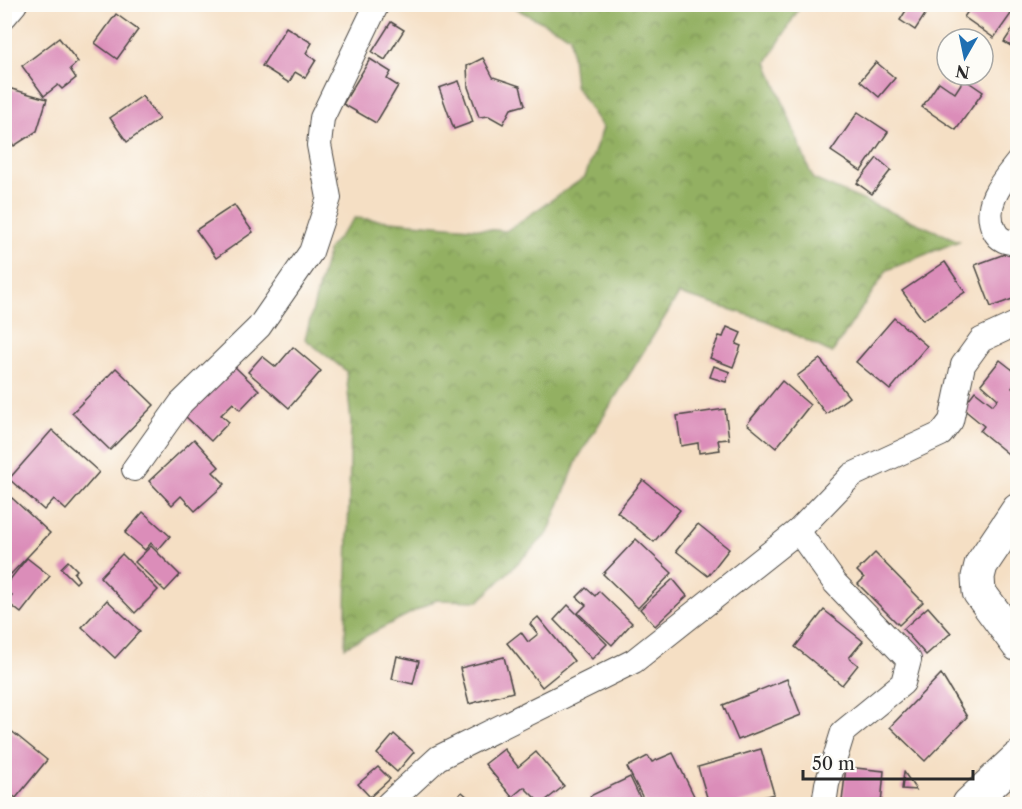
<svg xmlns="http://www.w3.org/2000/svg" width="1022" height="809" viewBox="0 0 1022 809" font-family="'Libre Caslon Text',serif">
	<style>
		.forest { fill: url(#forest-crowns); stroke: #5f6e46; stroke-width: 1.5 }
		.building { fill: #db8db9 }
		.lines { fill: none; stroke-linecap: round; stroke-linejoin: round }
		.street-casing { stroke: #494642; stroke-width: 26 }
		.secondary-casing { stroke: #494642; stroke-width: 35 }
		.street { stroke: #fff; stroke-width: 24 }
		.secondary { stroke: #fff; stroke-width: 33 }
	</style>
	<defs>
		<pattern id="forest-crowns" width="20" height="18" patternUnits="userSpaceOnUse" patternTransform="scale(1.5)"><rect width="20" height="18" fill="#93b062"/><path d="M2 6a3 3 0 1 1 6 0M12 15a3 3 0 1 1 6 0" fill="none" stroke="#788f51"/></pattern>
	</defs>
	<rect width="100%" height="100%" fill="#fdfcf7"/>
	<filter id="ink" filterUnits="userSpaceOnUse"><feTurbulence type="fractalNoise" baseFrequency=".0167" numOctaves="2"/><feDisplacementMap in="SourceGraphic" scale="12" xChannelSelector="R" yChannelSelector="G"/><feConvolveMatrix kernelMatrix="1 2 1 2 8 2 1 2 1" color-interpolation-filters="sRGB"/></filter>
	<filter id="wash" filterUnits="userSpaceOnUse"><feTurbulence type="fractalNoise" baseFrequency=".008" numOctaves="4" result="noise"/><feDisplacementMap in="SourceGraphic" scale="24" xChannelSelector="R" yChannelSelector="G"/><feGaussianBlur stdDeviation="1.35" result="paint"/><feColorMatrix in="noise" values="0 0 0 0 0 0 0 0 0 0 0 0 0 0 0 0 0 1.4 0 .05"/><feComposite in="paint" operator="in"/></filter>
	<g filter="url(#wash)">
		<rect width="100%" height="100%" fill="#f5dfc4"/>
		<polygon class="forest" points="512,5 801,5 767,62 813,179 959,241 887,270 832,353 765,320 679,294 578,458 548,533 479,601 436,600 345,647 351,422 346,371 305,339 329,248 355,218 506,231 585,177 603,128 575,86 570,36 522,12"/>
		<g id="blocks">
			<g class="building">
				<polygon points="910,4 932,4 915,30 900,20"/>
				<polygon points="973,4 998,4 1011,14 994,38 964,17"/>
				<polygon points="116,14 138,30 117,59 95,43"/>
				<polygon points="1018,21 1018,50 1004,42"/>
				<polygon points="391,22 404,30 385,60 372,52"/>
				<polygon points="286,27 312,43 306,53 316,60 305,78 295,72 289,83 262,66"/>
				<polygon points="59,38 78,62 70,69 76,78 62,89 58,85 44,96 22,66"/>
				<polygon points="483,58 493,77 520,86 525,105 511,109 503,124 489,116 479,117 468,87 467,66"/>
				<polygon points="370,59 391,72 387,79 398,86 376,123 343,104"/>
				<polygon points="876,62 895,78 879,97 860,81"/>
				<polygon points="964,79 983,92 956,130 922,107 939,82 955,93"/>
				<polygon points="459,81 473,122 454,129 439,88"/>
				<polygon points="8,88 47,99 37,131 14,146 4,131 4,100"/>
				<polygon points="142,96 159,119 127,142 110,118"/>
				<polygon points="858,112 888,132 861,171 831,151"/>
				<polygon points="877,158 891,170 872,194 857,183"/>
				<polygon points="234,205 253,232 216,258 196,230"/>
				<polygon points="1018,249 1018,297 991,307 975,265"/>
				<polygon points="945,262 965,292 923,320 902,291"/>
				<polygon points="894,318 927,346 890,390 856,362"/>
				<polygon points="727,327 741,333 736,344 741,346 733,367 710,358 719,336 723,337"/>
				<polygon points="293,347 321,371 289,408 248,372 262,356 276,367"/>
				<polygon points="820,359 849,397 826,414 797,376"/>
				<polygon points="1000,360 1018,374 1018,380 1012,388 1018,393 1018,462 980,431 984,426 962,408 975,391 993,405 998,399 981,384"/>
				<polygon points="233,365 259,390 240,410 233,403 221,415 229,422 211,441 184,415"/>
				<polygon points="714,366 730,372 726,382 710,377"/>
				<polygon points="116,368 154,405 110,450 72,413"/>
				<polygon points="782,381 810,405 776,448 747,424"/>
				<polygon points="725,409 729,439 718,440 720,450 699,453 698,443 681,446 677,416"/>
				<polygon points="52,430 99,472 66,510 54,499 44,510 9,479"/>
				<polygon points="194,439 219,467 213,472 225,484 195,511 181,496 172,505 149,481"/>
				<polygon points="643,480 680,510 654,542 617,512"/>
				<polygon points="12,498 50,533 11,574 4,568 4,506"/>
				<polygon points="143,512 170,536 158,550 151,543 145,550 125,533"/>
				<polygon points="698,524 729,549 708,576 676,551"/>
				<polygon points="636,539 672,573 638,608 603,574"/>
				<polygon points="151,546 180,575 165,591 135,562"/>
				<polygon points="875,553 923,602 899,625 858,584 864,578 857,571"/>
				<polygon points="122,554 158,590 135,613 100,577"/>
				<polygon points="27,558 50,576 21,613 7,602 12,595 4,589 4,587"/>
				<polygon points="68,561 77,570 74,573 79,580 76,583 61,568"/>
				<polygon points="673,579 687,596 655,626 640,609"/>
				<polygon points="586,588 595,596 599,591 632,623 612,645 578,613 586,605 577,597"/>
				<polygon points="107,600 140,631 115,658 82,627"/>
				<polygon points="568,605 607,644 592,659 554,620"/>
				<polygon points="928,607 951,633 926,655 903,629"/>
				<polygon points="824,610 863,641 849,658 858,665 842,685 795,647"/>
				<polygon points="538,617 574,661 542,687 507,643 521,632 528,642 538,634 530,624"/>
				<polygon points="397,656 419,661 413,684 392,679"/>
				<polygon points="504,657 513,692 469,704 460,668"/>
				<polygon points="941,674 967,717 925,761 890,727"/>
				<polygon points="787,679 801,715 738,740 723,705"/>
				<polygon points="4,725 47,760 16,798 4,789"/>
				<polygon points="394,734 414,752 397,772 377,754"/>
				<polygon points="504,749 518,767 536,752 564,786 541,804 524,787 512,797 485,764"/>
				<polygon points="761,749 774,794 736,804 709,804 698,767"/>
				<polygon points="673,753 698,804 646,804 627,767 648,756 652,762"/>
				<polygon points="378,767 390,779 370,797 358,784"/>
				<polygon points="846,767 884,771 881,804 842,801"/>
				<polygon points="904,772 916,790 902,789"/>
				<polygon points="630,777 643,804 594,804 590,796"/>
				<polygon points="462,792 476,804 450,804"/>
			</g>
		</g>
	</g>
	<g filter="url(#ink)">
		<use href="#blocks" fill-opacity="0" stroke="#494642" stroke-width="1.5"/>
		<g class="lines">
			<defs>
				<g id="street">
					<polyline points="4,17 15,4"/>
					<path d="M1018 162C1002 182 982 204 994 230 999 241 1007 242 1018 243"/>
					<polyline points="134,469 181,403 259,327 311,252 329,198 319,145 322,118 377,4"/>
					<polyline points="798,531 835,583 909,660 903,683 843,732 827,784 824,804"/>
					<polyline points="388,804 438,758 634,661 798,531 852,475 941,434 951,421 963,365 981,340 1018,323"/>
				</g>
				<g id="secondary">
					<polyline points="1018,510 981,565 978,577 979,592 1018,645"/>
					<polyline points="969,804 1018,758"/>
				</g>
			</defs>
			<use href="#street" class="street-casing"/>
			<use href="#secondary" class="secondary-casing"/>
			<use href="#street" class="street"/>
			<use href="#secondary" class="secondary"/>
		</g>
	</g>
	<rect width="1022" height="809" fill="none" stroke="#fdfcf7" stroke-width="24"/>
	<g transform="translate(965 57) rotate(189)"><circle r="28" fill="#fdfcf7" stroke="#a9a8a5" stroke-width="1.5"/>
	<path d="M0-4.5L10 22L0 15L-10 22Z" fill="#1f6fb2"/>
	<text y="-9" font-size="16" font-weight="bold" text-anchor="middle" fill="#2b2b2b">N</text>
	</g>
	<path d="M803 770v9h170v-9" fill="none" stroke="#2b2b2b" stroke-width="3"/>
	<text x="812" y="770" font-size="18" fill="#2b2b2b" stroke="#fdfcf7" stroke-width="4.5" paint-order="stroke">50 m</text>
</svg>
